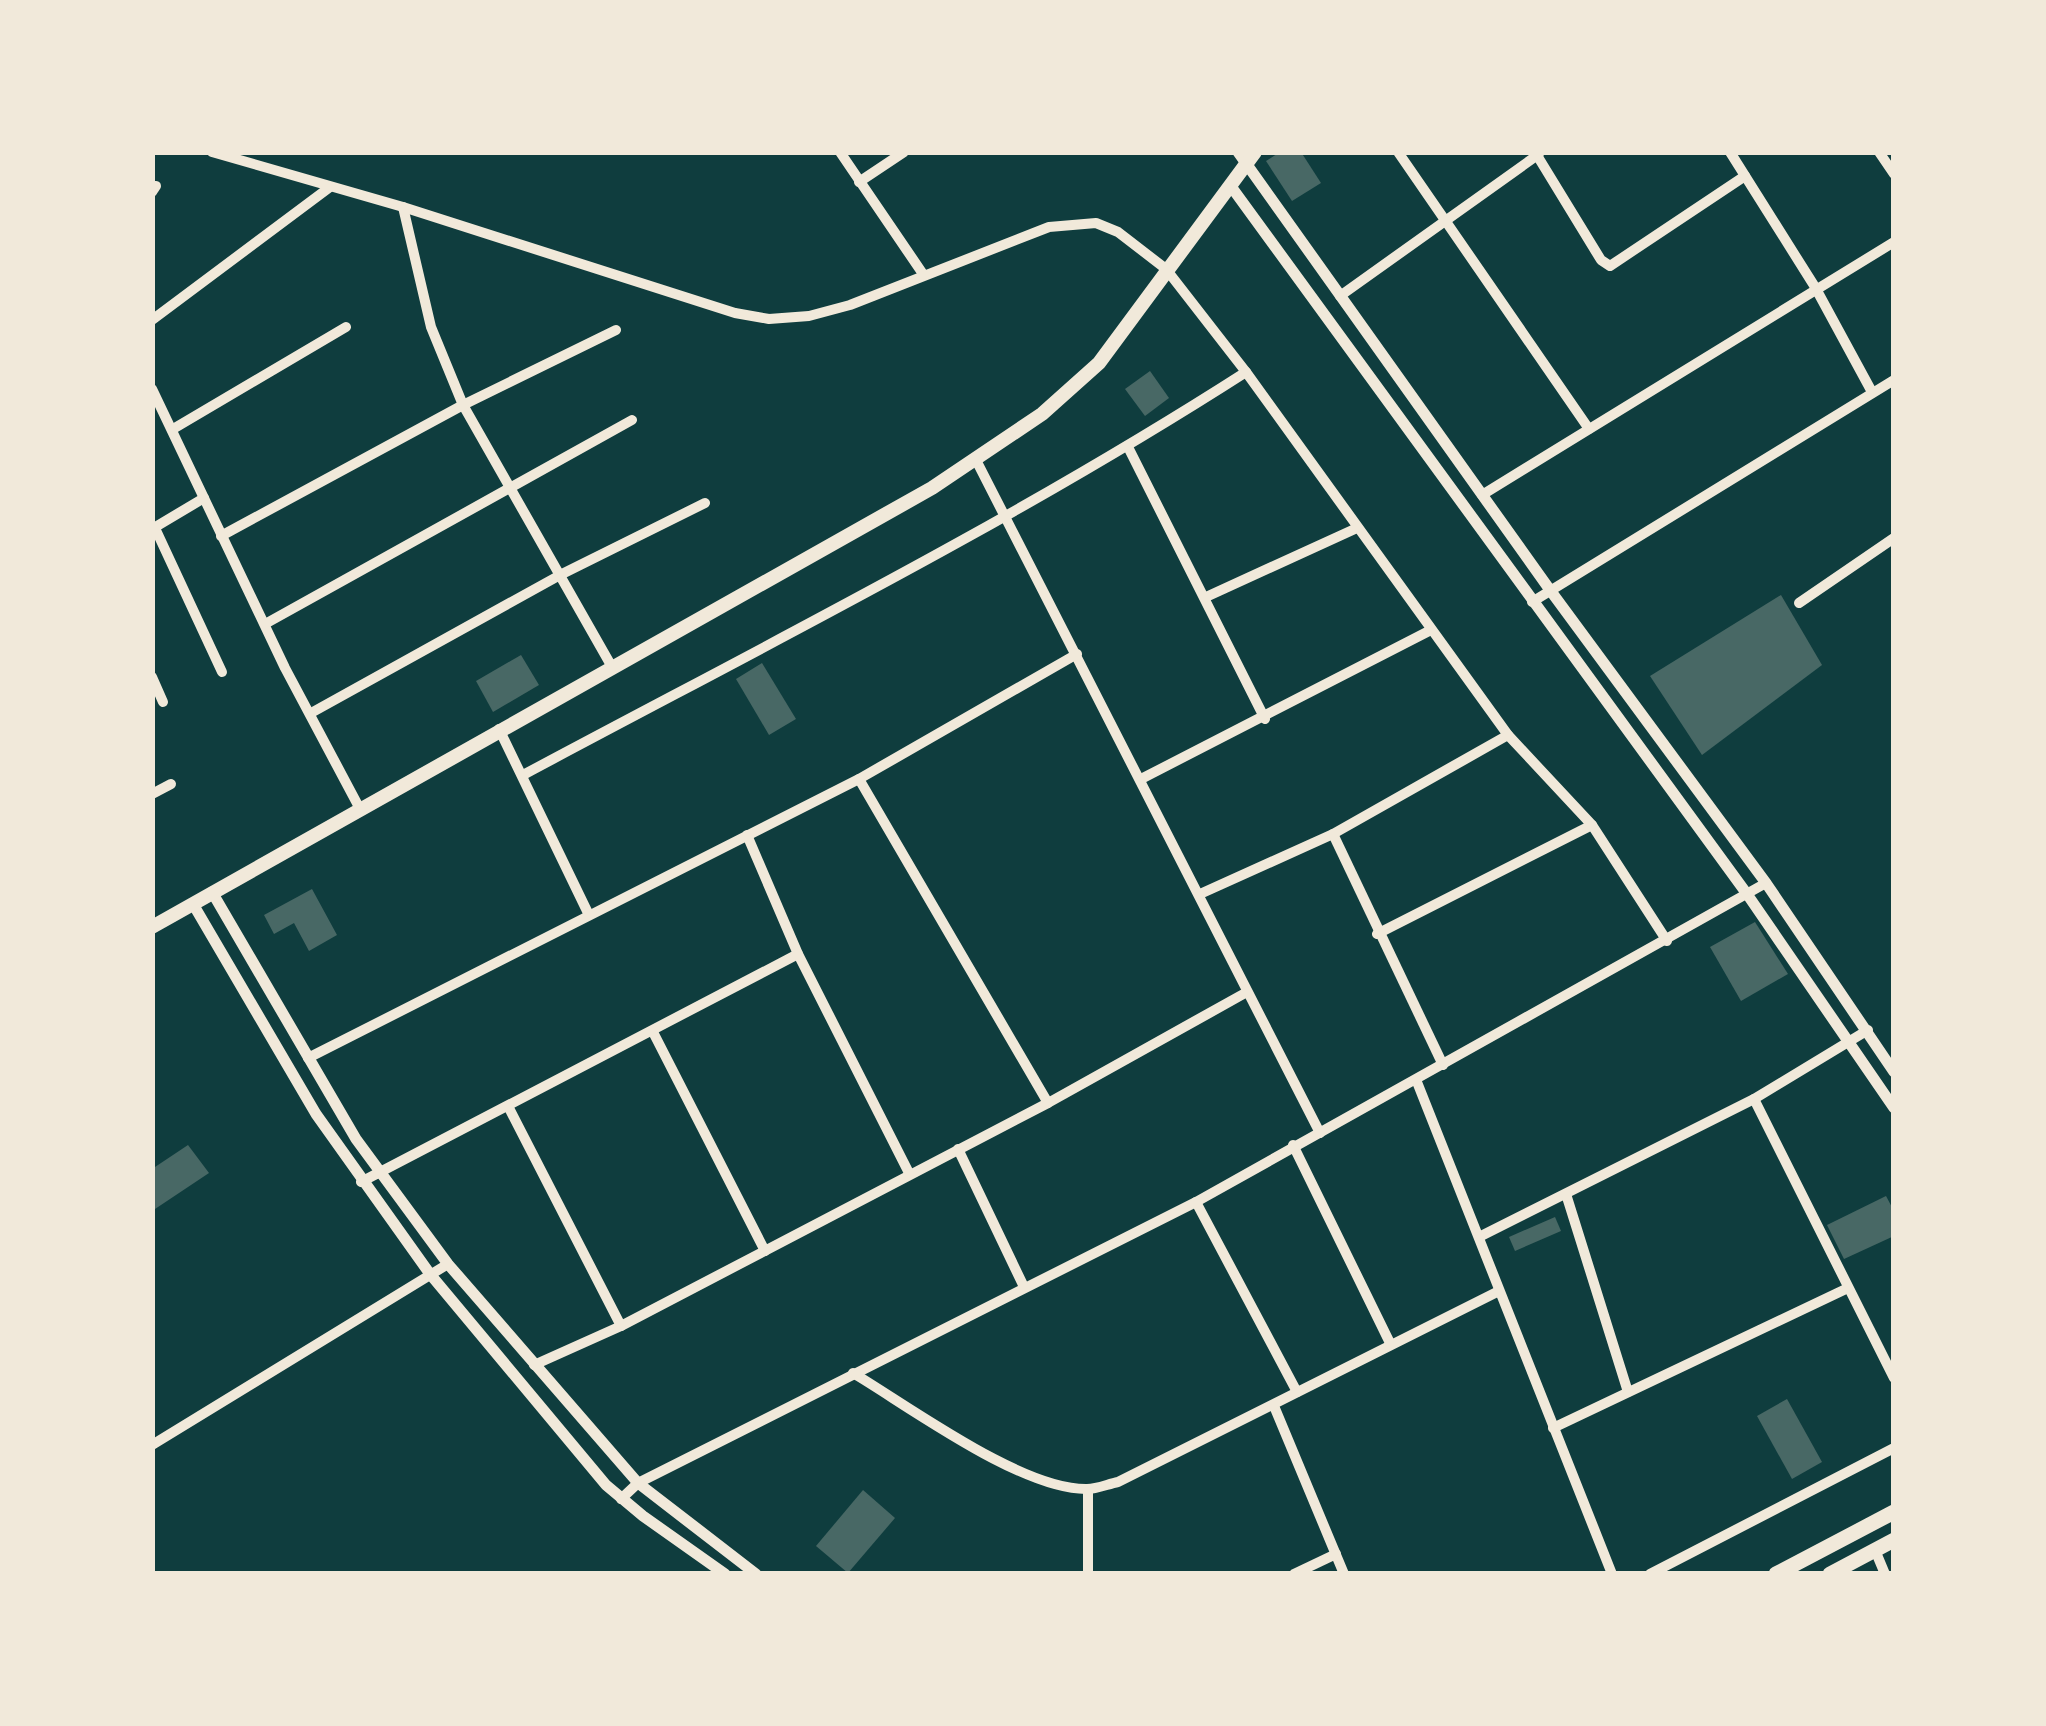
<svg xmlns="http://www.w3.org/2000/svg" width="2046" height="1726" viewBox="0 0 2046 1726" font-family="'Nunito Sans',sans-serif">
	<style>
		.building { fill: #486865 }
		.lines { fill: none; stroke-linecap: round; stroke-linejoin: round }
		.minor { stroke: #f1e9da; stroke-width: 10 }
		.tertiary { stroke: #f1e9da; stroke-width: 11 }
		.secondary { stroke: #f1e9da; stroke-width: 14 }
		.trunk { stroke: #f1e9da; stroke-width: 15 }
	</style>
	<rect width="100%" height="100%" fill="#0f3d3e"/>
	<g class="building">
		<polygon points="1280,152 1301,152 1321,183 1292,201 1266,161"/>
		<polygon points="1150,371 1169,398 1145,416 1125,389"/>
		<polygon points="1781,595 1822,665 1702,755 1650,676"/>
		<polygon points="521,655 539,685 493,712 476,681"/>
		<polygon points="762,663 796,719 769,735 736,679"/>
		<polygon points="312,889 337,935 309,951 294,923 274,934 264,915"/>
		<polygon points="1755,922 1788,974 1741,1001 1710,947"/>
		<polygon points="188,1145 209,1173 152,1211 152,1169"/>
		<polygon points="1886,1196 1894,1211 1894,1236 1844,1259 1827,1225"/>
		<polygon points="1555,1217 1561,1231 1515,1251 1509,1237"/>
		<polygon points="1787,1399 1822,1462 1792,1479 1757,1416"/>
		<polygon points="863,1490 895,1518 848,1573 816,1546"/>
	</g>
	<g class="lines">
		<g class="minor">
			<polyline points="212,152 403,207 735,313 769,319 809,316 850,305 1049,227 1096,223 1118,232 1166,269 1246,372 1508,735 1592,825 1667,941"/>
			<polyline points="840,152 923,274"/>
			<polyline points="1398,152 1589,429"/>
			<polyline points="1535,152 1601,260 1610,266 1745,176"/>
			<polyline points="1730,152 1815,287 1872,392"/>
			<polyline points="1879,152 1894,174"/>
			<polyline points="859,182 904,152"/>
			<polyline points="152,192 156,186"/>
			<polyline points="403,207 431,327 463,405 612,667"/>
			<polyline points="1340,296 1539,154"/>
			<polyline points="152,320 330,187"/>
			<polyline points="152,389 285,668 360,809"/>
			<polyline points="173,429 346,327"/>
			<polyline points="1128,447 1265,719"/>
			<polyline points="976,460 1320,1133"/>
			<polyline points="1482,495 1894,242"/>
			<polyline points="155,528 222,672"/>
			<polyline points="152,529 204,498"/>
			<polyline points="221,536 463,405 616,330"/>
			<polyline points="1206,597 1357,528"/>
			<polyline points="1532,602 1894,380"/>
			<polyline points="1799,603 1894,538"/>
			<polyline points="265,624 632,420"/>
			<polyline points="152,677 163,702"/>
			<polyline points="311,713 562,574 705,503"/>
			<polyline points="499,729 588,913"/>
			<path d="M523 775C766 645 1014 521 1246 372"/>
			<polyline points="859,779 1048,1103"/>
			<polyline points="1141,779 1429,631"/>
			<polyline points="152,794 171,784"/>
			<polyline points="1333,834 1443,1065"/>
			<polyline points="747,835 798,954 909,1173"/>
			<polyline points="1200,894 1333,834 1508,735"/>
			<polyline points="1377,934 1592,825"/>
			<polyline points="653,1032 765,1251"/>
			<polyline points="308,1058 859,779 1077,654"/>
			<polyline points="1417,1082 1612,1574"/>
			<polyline points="1754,1099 1894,1378"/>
			<polyline points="509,1108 621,1326"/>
			<polyline points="1293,1145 1390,1343"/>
			<polyline points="958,1149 1024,1287"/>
			<polyline points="361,1182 798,954"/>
			<polyline points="1566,1194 1628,1392"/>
			<polyline points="1196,1202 1297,1392"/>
			<polyline points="1481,1236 1754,1099 1868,1030"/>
			<polyline points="534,1365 621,1326 1048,1103 1247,992"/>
			<path d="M853 1373C910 1407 1022 1490 1087 1489 1097 1489 1108 1484 1118 1482L1499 1291"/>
			<polyline points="1274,1406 1344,1574"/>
			<polyline points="1553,1428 1848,1288"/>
			<polyline points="152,1445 448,1264"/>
			<polyline points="621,1499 638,1483 1196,1202 1766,883"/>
			<polyline points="1875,1550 1885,1574"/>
			<polyline points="1088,1574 1088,1489"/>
			<polyline points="1294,1574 1336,1554"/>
			<polyline points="1650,1574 1894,1448"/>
		</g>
		<g class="tertiary">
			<polyline points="1238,152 1550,590 1766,883 1894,1072"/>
			<polyline points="1230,185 1747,894 1894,1108"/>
			<polyline points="212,892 356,1139 448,1264 638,1483 756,1574"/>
			<polyline points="193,904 316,1114 430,1274 606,1485 643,1516 725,1574"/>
		</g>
		<polyline class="secondary" points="152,927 932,488 1042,414 1099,363 1255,152"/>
		<g class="trunk">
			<polyline points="1776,1574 1894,1512"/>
			<polyline points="1830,1574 1894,1540"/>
		</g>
	</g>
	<rect width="2046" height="1726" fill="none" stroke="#f1e9da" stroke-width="310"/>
</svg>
